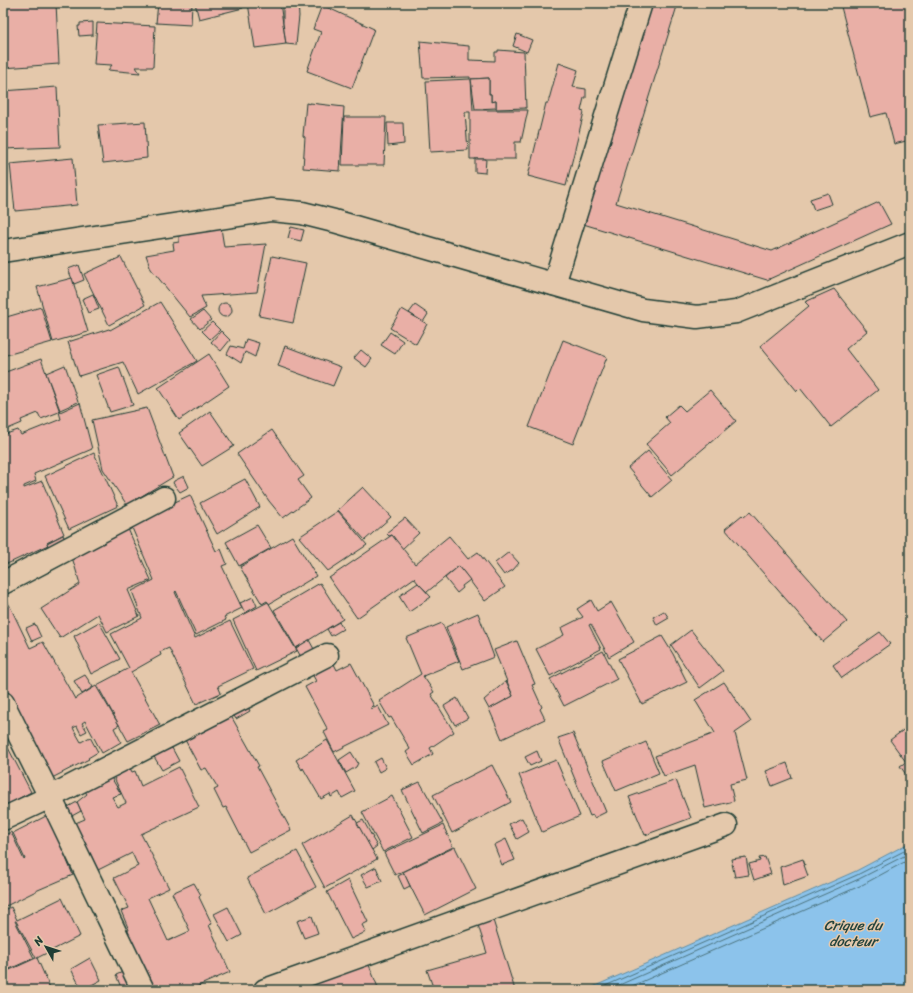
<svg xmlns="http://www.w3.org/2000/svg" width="913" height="993" viewBox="0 0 913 993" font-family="Sriracha,sans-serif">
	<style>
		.water { fill: #8cc3eb; stroke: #608da2 }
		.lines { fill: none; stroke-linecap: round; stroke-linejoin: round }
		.shore { stroke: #4b737d; stroke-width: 1 }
		.building { fill: #e9afa6; stroke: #1f3d34 }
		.minor-casing { stroke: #1f3d34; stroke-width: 25 }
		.minor { stroke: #e4c8ab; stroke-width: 22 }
		.labels { text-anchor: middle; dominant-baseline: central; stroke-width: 3; stroke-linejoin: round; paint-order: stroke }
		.water-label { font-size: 14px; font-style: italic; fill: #24443d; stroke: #e4c8ab }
	</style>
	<rect width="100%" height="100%" fill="#e4c8ab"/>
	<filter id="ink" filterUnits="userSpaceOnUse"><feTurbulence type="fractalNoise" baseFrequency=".025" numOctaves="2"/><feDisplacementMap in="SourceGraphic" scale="8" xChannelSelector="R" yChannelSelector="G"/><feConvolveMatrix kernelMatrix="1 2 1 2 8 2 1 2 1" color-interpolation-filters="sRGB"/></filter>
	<g filter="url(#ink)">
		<polygon class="water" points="907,844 910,844 910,990 586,990 856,871"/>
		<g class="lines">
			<g class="shore">
				<polyline points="596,990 857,875 910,848"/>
				<polyline points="608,990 859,879 910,853"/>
				<polyline points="623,990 862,885 910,859"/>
			</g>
		</g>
		<g class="building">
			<polygon points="26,3 56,3 59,64 3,68 3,5"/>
			<polygon points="158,3 192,3 191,25 156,23"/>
			<polygon points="195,3 242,3 243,8 199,19"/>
			<polygon points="248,3 280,3 286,44 255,48"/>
			<polygon points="283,3 298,3 299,16 296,45 286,44 283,23"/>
			<polygon points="648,3 678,3 616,203 772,251 879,202 891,224 767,280 580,223"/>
			<polygon points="840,3 910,3 910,140 894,144 886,113 870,117"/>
			<polygon points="322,5 374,29 352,88 307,71 321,32 313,29"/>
			<polygon points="93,22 93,35 79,36 78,26 80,26 80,23"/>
			<polygon points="97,23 155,26 153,67 136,67 140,73 108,70 112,65 94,64"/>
			<polygon points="517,34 532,40 527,52 513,46"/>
			<polygon points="420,41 469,46 469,60 495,61 495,52 498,52 498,50 524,52 526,108 496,109 496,101 491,102 491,94 489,94 489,78 471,79 473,110 528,110 521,142 515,142 515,159 470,159 470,112 465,112 468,150 430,152 426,81 470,79 470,77 423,78"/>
			<polygon points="559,63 578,70 573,87 586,89 586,98 584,98 581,111 584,112 566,186 528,176 546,103 548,103"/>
			<polygon points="489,78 489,94 491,94 491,102 496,101 496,108 475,109 471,79"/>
			<polygon points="57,87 60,147 3,149 3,91"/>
			<polygon points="306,103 310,104 310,103 344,107 340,171 303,168 305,137 303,136"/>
			<polygon points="344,117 386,117 384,165 342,165"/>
			<polygon points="145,122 147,158 103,163 98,125"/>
			<polygon points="387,123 403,123 404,144 388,146"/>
			<polygon points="73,158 77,205 15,211 10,164"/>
			<polygon points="475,159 486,159 485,173 475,172"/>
			<polygon points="828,193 832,204 814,210 810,199"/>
			<polygon points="291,227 304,230 301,241 288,238"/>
			<polygon points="221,228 224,247 266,244 257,292 202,296 201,296 206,308 190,317 151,269 146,255 174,250 173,243 179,242 179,235"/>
			<polygon points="272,256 306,263 293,323 259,316"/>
			<polygon points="121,257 145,305 109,325 84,274"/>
			<polygon points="79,265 84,280 74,284 68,269"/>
			<polygon points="72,278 88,332 53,342 37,287"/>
			<polygon points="834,289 867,331 846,349 878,390 831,427 800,388 797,391 760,346 809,306 805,302"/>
			<polygon points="93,294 99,309 88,313 82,299"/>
			<polygon points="160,302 197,361 138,394 123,362 79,376 68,342 109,329 110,330"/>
			<circle cx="225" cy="310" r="7"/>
			<polygon points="415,305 428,314 423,322 409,313"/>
			<polygon points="41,307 52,342 3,356 3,318"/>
			<polygon points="402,309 427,324 416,344 390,328"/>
			<polygon points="203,311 211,320 200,329 191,319"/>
			<polygon points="212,322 220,330 210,339 202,331"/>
			<polygon points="221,331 230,340 221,351 211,342"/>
			<polygon points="390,332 403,341 395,354 381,345"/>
			<polygon points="246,339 259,343 255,357 245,352 241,363 227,354 231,346 243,349"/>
			<polygon points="563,340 607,357 573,444 529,427"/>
			<polygon points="285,346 341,367 333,386 278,366"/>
			<polygon points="361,350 372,359 366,367 354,358"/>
			<polygon points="209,354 229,386 179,420 158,388"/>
			<polygon points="41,359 60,412 80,403 92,449 34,474 36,481 24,486 24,488 42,481 64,534 47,543 48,545 7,564 6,561 3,563 3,435 18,430 21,435 61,419 59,412 41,419 38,413 21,420 22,423 3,431 3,381 5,381 3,373"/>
			<polygon points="65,365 78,402 60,410 46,373"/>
			<polygon points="119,367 133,405 110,412 96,375"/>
			<polygon points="710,390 736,421 672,475 646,444 670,423 665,417 679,405 685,411"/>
			<polygon points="147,408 173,477 127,505 103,469 92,420"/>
			<polygon points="210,411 234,446 202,466 179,433"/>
			<polygon points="272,430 304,476 298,480 311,498 283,518 269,501 237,454"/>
			<polygon points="648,451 672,480 652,497 628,468"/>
			<polygon points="94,453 118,506 69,529 45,476"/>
			<polygon points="184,476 189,487 180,492 173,483 174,481"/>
			<polygon points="245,479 260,507 217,534 200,503"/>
			<polygon points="363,487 391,517 365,540 338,510"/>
			<polygon points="190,495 216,551 221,549 227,564 222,566 242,608 224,617 226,620 196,635 176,591 175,592 195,638 230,621 253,669 218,686 221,693 196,704 169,648 160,652 161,655 131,672 160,725 128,741 97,685 129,668 111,634 142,618 132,591 154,580 130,523"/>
			<polygon points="338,511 367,545 328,571 299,537"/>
			<polygon points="750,512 847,622 823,642 725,529 742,515 744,517"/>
			<polygon points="405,518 419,533 402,549 392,535 389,536 386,533"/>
			<polygon points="257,525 271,548 239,566 226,542"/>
			<polygon points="128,529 151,580 128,590 139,616 107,632 98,614 60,638 41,609 80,584 72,557"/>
			<polygon points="63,535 65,539 49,548 47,543"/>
			<polygon points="392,535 415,564 449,536 468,559 478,552 505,587 485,601 459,566 427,592 418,583 414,578 357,618 329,578"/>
			<polygon points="292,536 316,576 269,604 267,601 262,604 240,567"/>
			<polygon points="509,552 519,563 513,570 504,575 495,563"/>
			<polygon points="459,566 470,580 462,586 463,588 457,593 445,578"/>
			<polygon points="320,583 343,619 296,648 274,610"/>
			<polygon points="418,583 431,597 409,612 399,596"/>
			<polygon points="253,597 257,606 245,613 240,603"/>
			<polygon points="6,598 30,648 43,642 75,699 96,686 119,725 114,728 121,742 102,753 85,721 82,723 87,731 81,734 77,726 73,728 81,742 90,737 98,752 88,758 89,759 52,778 3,686 3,600"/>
			<polygon points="591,600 597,611 611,602 634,642 609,657 591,624 589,625 601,649 550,676 536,649 564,635 561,628 583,617 577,609"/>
			<polygon points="268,602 297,651 256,671 233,620"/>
			<polygon points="664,611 669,618 657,625 653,617"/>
			<polygon points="478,613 494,657 463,669 446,627"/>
			<polygon points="99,622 120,659 91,674 74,636"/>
			<polygon points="339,622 343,629 331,636 327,629"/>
			<polygon points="442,623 459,661 423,676 434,692 431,694 454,732 430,748 433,754 414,765 406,752 410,749 391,717 389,718 379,701 421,674 406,638"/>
			<polygon points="35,624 41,637 32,641 26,628"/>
			<polygon points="691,630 723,671 700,688 671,645"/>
			<polygon points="880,632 890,644 842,678 833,665"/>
			<polygon points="662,636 673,654 687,682 642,704 618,659"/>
			<polygon points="309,640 314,649 301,657 296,648"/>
			<polygon points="517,641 535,684 532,685 542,707 540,709 545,719 502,739 489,709 513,696 494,650"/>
			<polygon points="603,651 617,679 564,706 550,679"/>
			<polygon points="333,662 337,670 351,663 374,706 371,707 372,709 378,706 388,725 334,752 324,732 328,730 305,687 316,681 312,674"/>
			<polygon points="85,675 93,687 82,694 74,681"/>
			<polygon points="506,681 513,696 489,709 484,700"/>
			<polygon points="724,682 751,722 735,733 747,780 730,784 734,801 705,808 695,765 664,776 655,756 715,733 695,700"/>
			<polygon points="457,698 468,718 455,725 444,706"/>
			<polygon points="244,699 250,711 236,719 232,713"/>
			<polygon points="231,716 259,766 257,767 291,830 249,852 226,807 223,808 214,790 218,788 206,768 201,770 184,738 200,729 202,732"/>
			<polygon points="910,725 910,780 900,766 906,762 890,740"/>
			<polygon points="573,733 606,812 594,818 593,815 590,816 558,738"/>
			<polygon points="3,738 31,792 3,807"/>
			<polygon points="327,740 355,791 342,798 339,792 331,797 330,794 321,799 303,768 302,770 296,760"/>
			<polygon points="646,742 659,773 616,791 603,761"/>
			<polygon points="172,748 179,761 162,770 153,755"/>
			<polygon points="537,751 541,761 530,766 525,757"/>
			<polygon points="351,752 358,763 356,767 346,773 339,760"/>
			<polygon points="381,758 386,768 379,772 374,762"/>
			<polygon points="556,760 580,816 542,832 519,775"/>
			<polygon points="787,763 792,778 772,786 766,771"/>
			<polygon points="128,764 132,772 135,771 141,786 179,767 199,807 141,834 169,888 148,898 168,941 190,931 172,893 194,883 201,895 199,897 212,924 209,925 230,972 189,990 149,990 126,931 129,930 121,911 129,908 114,878 138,866 132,853 98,870 90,853 88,855 73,824 85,819 77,802 87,794 83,788 109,774 121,794 112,797 118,807 126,803 115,780 116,778 113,771"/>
			<polygon points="492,765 511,802 452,833 433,795"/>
			<polygon points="676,780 691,818 645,835 629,797"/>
			<polygon points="420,782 443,823 423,833 402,790"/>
			<polygon points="392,796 413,837 383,852 362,812"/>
			<polygon points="77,802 81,811 70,817 66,808"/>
			<polygon points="48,815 73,875 38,890 6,906 3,900 3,833 5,835 11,832 24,860 25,859 13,833"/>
			<polygon points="353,815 377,859 325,888 302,845"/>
			<polygon points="522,818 529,832 517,839 509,824"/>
			<polygon points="363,820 373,838 372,838 377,846 372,850 357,823"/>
			<polygon points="443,825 453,847 395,875 384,853"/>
			<polygon points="506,839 515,860 502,865 494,845"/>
			<polygon points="455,847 476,889 425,915 403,872"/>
			<polygon points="297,851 316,887 266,914 247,878"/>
			<polygon points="746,857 749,875 735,877 731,859"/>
			<polygon points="765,857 771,874 754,880 749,864 760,861 759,858"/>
			<polygon points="803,859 805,865 804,865 808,876 783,885 780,867"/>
			<polygon points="376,867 382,881 368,887 361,875"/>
			<polygon points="404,873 410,886 404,889 398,876"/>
			<polygon points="348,880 368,922 362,925 366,932 351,939 327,892"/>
			<polygon points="62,898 80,936 37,958 51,990 3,990 3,973 36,958 16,921 15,921 34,958 3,972 3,911 11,907 17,920"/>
			<polygon points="228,907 242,935 229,942 214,914"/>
			<polygon points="312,916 318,933 304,938 297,921"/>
			<polygon points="492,917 515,990 434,990 427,970 487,953 477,922"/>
			<polygon points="90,958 101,980 82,990 71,969"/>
			<polygon points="367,960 379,990 293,990"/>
			<polygon points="125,971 132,988 128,990 122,990 116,975"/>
		</g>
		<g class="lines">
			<defs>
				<g id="minor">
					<polyline points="3,251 271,210 302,213 334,221 643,310 697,317 736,312 910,243"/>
					<polyline points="554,284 641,3"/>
					<polyline points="3,583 164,498"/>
					<polyline points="3,703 50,797 143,990"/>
					<polyline points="3,819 50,797 327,655"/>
					<polyline points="265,990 726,825"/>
				</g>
			</defs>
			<use href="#minor" class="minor-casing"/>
			<use href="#minor" class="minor"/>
		</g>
	</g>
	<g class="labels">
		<g class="water-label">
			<text x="853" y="925">Crique du<tspan x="853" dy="16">docteur</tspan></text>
		</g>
	</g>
	<rect width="913" height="993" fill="none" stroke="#e4c8ab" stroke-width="16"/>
	<rect x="8" y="8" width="897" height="977" fill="none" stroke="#1f3d34" stroke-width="1.5" filter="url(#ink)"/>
	<g transform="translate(46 947) rotate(309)" stroke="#e4c8ab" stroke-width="3" paint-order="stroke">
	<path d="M0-3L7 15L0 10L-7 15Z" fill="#1f3d34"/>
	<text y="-6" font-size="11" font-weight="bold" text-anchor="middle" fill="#1f3d34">N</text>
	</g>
</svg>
